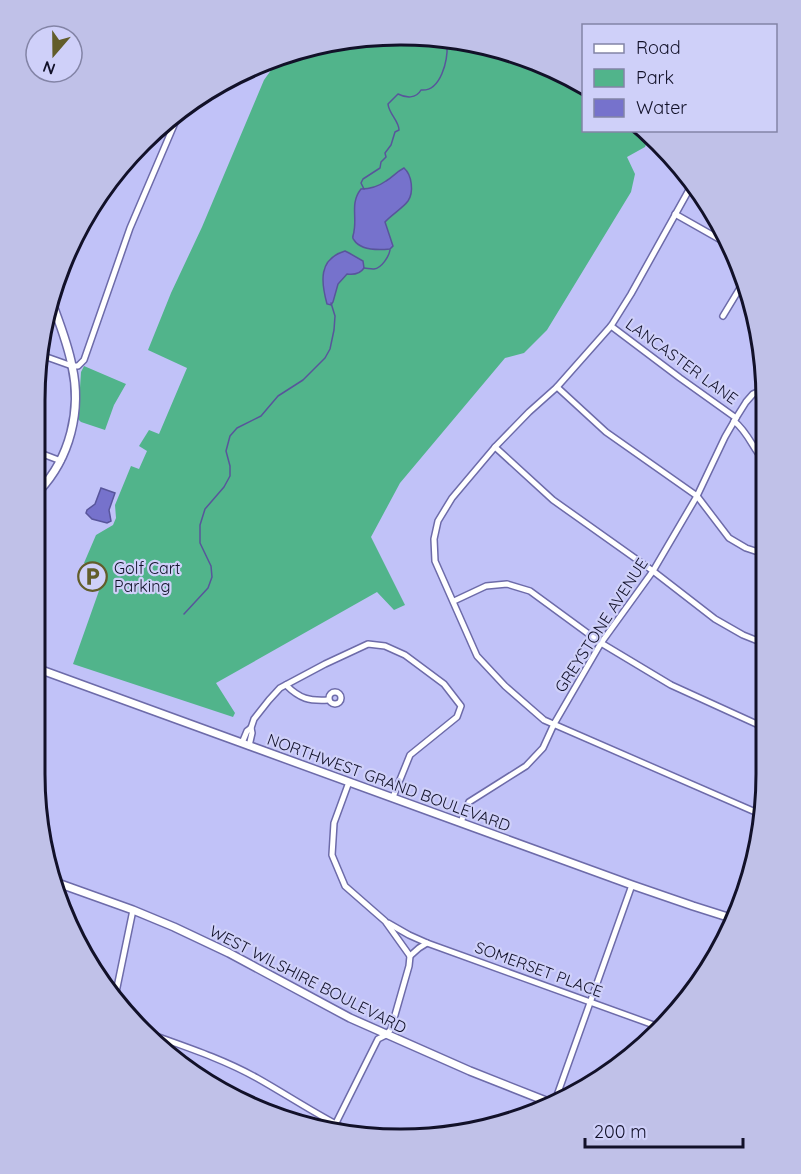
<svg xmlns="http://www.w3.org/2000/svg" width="801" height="1174" viewBox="0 0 801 1174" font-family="Quicksand,sans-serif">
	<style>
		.green { fill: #51b48b }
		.water { fill: #7672cc; stroke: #58559b; stroke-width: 1.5 }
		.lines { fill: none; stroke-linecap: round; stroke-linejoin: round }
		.stream { stroke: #58559b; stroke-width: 1.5 }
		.street-casing { stroke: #6d6ba9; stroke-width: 8 }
		.secondary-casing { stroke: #6d6ba9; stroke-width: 10 }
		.street { stroke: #fff; stroke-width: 5 }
		.secondary { stroke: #fff; stroke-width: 7 }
		.labels { text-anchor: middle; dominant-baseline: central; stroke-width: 4.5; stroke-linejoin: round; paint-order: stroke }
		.street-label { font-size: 16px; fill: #121129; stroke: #cfd0f9 }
		.poi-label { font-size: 16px; fill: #121129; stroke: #cfd0f9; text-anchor: start }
		.rim { fill: none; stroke: #121129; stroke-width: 3 }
	</style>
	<rect width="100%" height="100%" fill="#c1c2f8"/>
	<g class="green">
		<polygon points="400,35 540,62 583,91 584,130 643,131 650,135 645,147 627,157 635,174 631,192 547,330 524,353 505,358 400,483 371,537 405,605 394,610 377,592 216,683 235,713 233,717 73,664 106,571 84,563 96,535 113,525 116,518 115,505 131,466 139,469 147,451 139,446 149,430 159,434 187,368 148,350 171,293 202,227 264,80 279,59"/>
		<polygon points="84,366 126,384 114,405 105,430 81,422 78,419 81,372"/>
	</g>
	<g class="water">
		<path d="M404 168C412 175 414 192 408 201 403 208 391 215 385 222L393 246 390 249C380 250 361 251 354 240 351 237 354 235 354 231 357 216 350 203 361 189 369 189 379 186 386 181 393 177 396 172 404 168Z"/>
		<path d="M345 251 349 253 363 261 364 268C360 274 354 275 347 274L338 284 333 302 331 305 327 304C321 282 318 259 345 251Z"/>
		<polygon points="101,488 115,493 109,510 111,521 107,523 92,519 86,513 87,510 95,504"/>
	</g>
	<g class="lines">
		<g class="stream">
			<path d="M364 189 361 183 363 179 380 168 381 162 386 157 385 153 391 145 395 132 399 130C399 121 389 114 388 104L398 94C406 98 416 99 421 90 441 92 448 60 447 44"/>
			<path d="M364 268C364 268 373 269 374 269 382 268 389 256 390 250"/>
			<polyline points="184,614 208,588 212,577 211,566 200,543 200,525 205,509 224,487 230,476 230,466 226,451 230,436 237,428 261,416 278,396 303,380 325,358 330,349 334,330 335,316 331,303"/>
		</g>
		<defs>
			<g id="street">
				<polyline points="690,188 631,294 611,326 557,387 529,412 495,447 452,498 438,521 434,539 435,561 477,656 505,686 544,720 760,814"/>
				<polyline points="675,214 728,244"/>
				<polyline points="723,316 743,283"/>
				<polyline points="611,326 680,378 736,418"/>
				<polyline points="41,355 72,366 78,366 84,360 130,228 177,118"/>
				<polyline points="557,387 606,432 697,496 729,538 746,548 764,554"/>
				<path d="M734 421C749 433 753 450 766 463"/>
				<polyline points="495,447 553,500 653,571 715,619 743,635 763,643"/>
				<polyline points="40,453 61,461"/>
				<polyline points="454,601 486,586 507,584 530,591 601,643 671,685 761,726"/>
				<path d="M286 685C300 699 309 701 328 700"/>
				<circle cx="335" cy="698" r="6"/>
				<polyline points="242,743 247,731 251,728 254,719 269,700 280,688 325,664 368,644 385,646 405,655 444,684 461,706 457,717 410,755 393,797"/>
				<polyline points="249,746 252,733 251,728"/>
				<polyline points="461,822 469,802 526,766 543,748 554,724 601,643 653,571 697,496 725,437 736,418 746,402 753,394 764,389"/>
				<polyline points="388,923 409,935 427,943"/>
				<polyline points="410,956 419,948 427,943 662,1028"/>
				<polyline points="115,997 133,910"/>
				<path d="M150 1034C186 1047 223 1059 257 1078 289 1096 320 1117 353 1133"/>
				<polyline points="555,1101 632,885"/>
				<polyline points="333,1129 378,1039 386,1035 391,1029 409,966 410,956 385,921 345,886 332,855 334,823 349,782"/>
			</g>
			<g id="secondary">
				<path d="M39 491C70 458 82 410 72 366 68 344 59 322 51 300"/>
				<polyline points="36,668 632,885 693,906 734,919"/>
				<polyline points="52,881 133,910 174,927 229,953 350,1018 470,1071 551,1103"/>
			</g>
		</defs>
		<use href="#street" class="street-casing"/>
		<use href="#secondary" class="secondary-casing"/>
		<use href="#street" class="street"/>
		<use href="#secondary" class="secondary"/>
	</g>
	<defs>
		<symbol id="parking-ring" viewBox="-11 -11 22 22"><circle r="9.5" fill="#cfd0f9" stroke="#625d2a" stroke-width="1.5"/><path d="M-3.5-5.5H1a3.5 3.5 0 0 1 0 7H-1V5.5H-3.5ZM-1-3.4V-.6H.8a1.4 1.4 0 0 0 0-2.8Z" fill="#625d2a"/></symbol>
	</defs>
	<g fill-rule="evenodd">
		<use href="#parking-ring" x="76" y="560" width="33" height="33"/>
	</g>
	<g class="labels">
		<g class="street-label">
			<text transform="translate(682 361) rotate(36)">LANCASTER LANE</text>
			<text transform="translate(601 625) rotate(-57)">GREYSTONE AVENUE</text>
			<text transform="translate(389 782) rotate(20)">NORTHWEST GRAND BOULEVARD</text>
			<text transform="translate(539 969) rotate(20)">SOMERSET PLACE</text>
			<text transform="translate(308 979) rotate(27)">WEST WILSHIRE BOULEVARD</text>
		</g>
		<g class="poi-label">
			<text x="114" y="568">Golf Cart<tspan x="114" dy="18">Parking</tspan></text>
		</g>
	</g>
	<path d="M0 0H801V1174H0ZM400 45H401A355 355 0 0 1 756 400V774A355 355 0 0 1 401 1129H400A355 355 0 0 1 45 774V400A355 355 0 0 1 400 45Z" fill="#c0c1e8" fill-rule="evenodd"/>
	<path class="rim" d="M400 45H401A355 355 0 0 1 756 400V774A355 355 0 0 1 401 1129H400A355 355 0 0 1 45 774V400A355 355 0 0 1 400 45Z"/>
	<rect x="582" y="24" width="195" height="108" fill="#cfd0f9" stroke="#8384a6" stroke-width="1.5"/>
	<rect x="594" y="44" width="30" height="9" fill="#ffffff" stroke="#8384a6" stroke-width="1.5"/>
	<text x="636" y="54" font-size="18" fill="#121129">Road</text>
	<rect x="594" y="69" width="30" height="18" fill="#51b48b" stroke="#8384a6" stroke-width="1.5"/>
	<text x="636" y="84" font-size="18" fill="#121129">Park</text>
	<rect x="594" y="99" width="30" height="18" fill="#7672cc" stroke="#8384a6" stroke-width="1.5"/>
	<text x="636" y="114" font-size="18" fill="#121129">Water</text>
	<g transform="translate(54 54) rotate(200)"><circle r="28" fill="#cfd0f9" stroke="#8384a6" stroke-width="1.5"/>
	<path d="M0-4.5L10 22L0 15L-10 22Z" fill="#625d2a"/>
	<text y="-9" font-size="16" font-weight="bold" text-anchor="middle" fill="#121129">N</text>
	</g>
	<path d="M585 1138v9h158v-9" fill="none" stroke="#121129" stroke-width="3"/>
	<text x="594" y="1138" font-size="18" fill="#121129" stroke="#cfd0f9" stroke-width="4.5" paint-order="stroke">200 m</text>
</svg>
